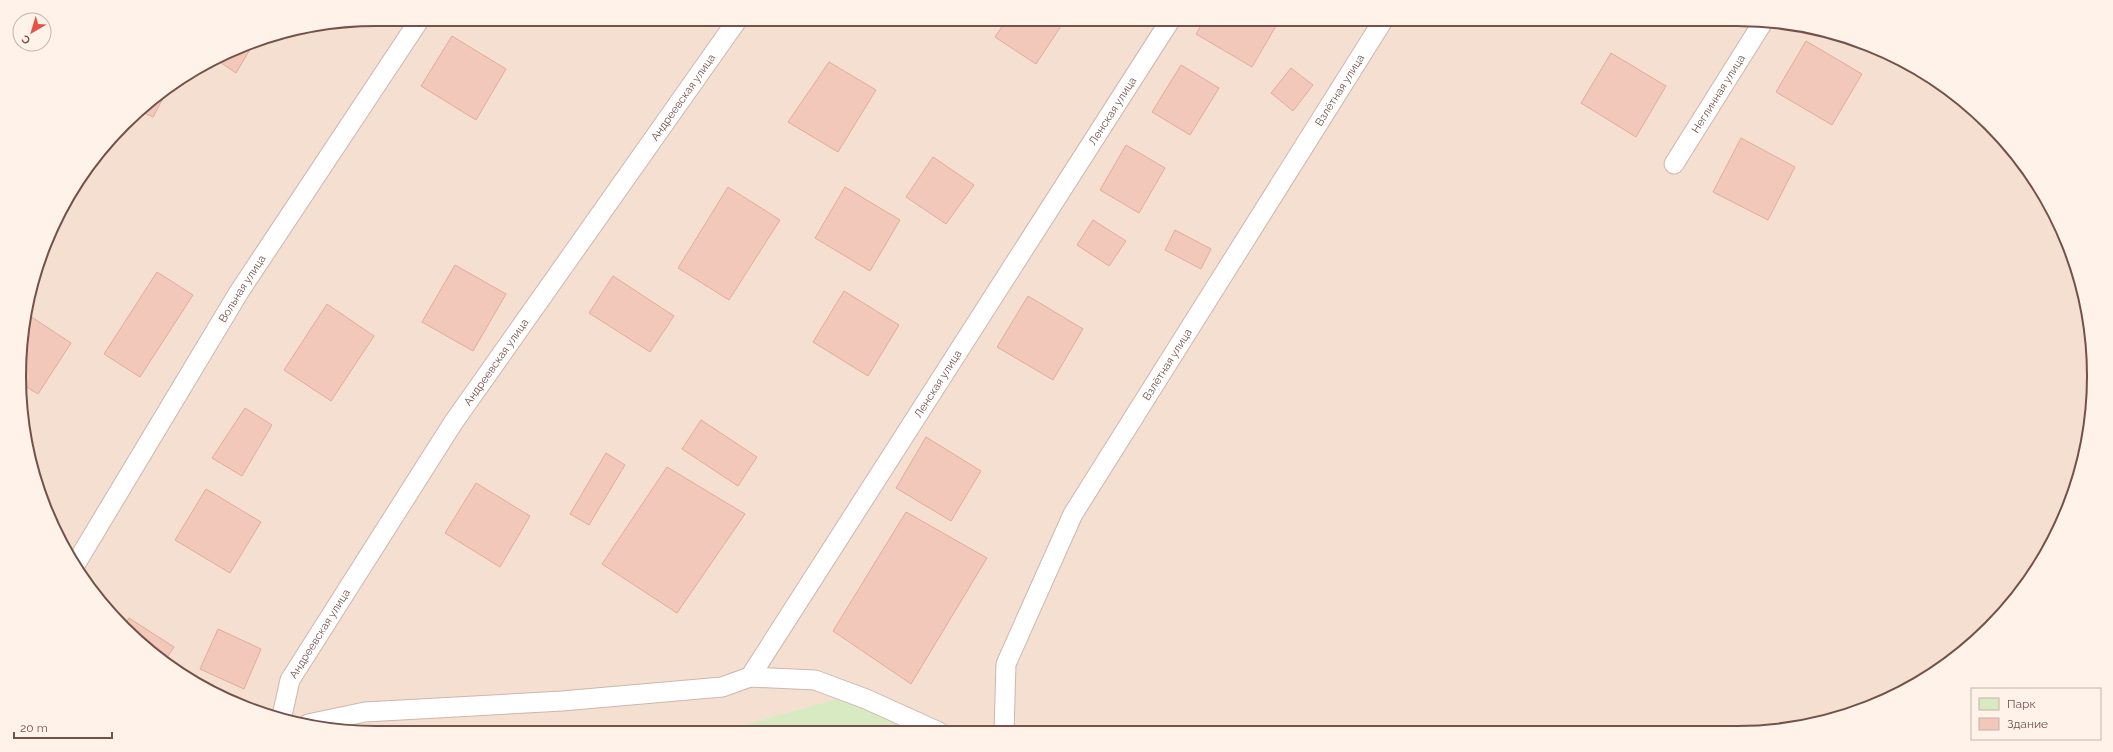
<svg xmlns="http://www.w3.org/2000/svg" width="2113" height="752" viewBox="0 0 2113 752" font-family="Raleway,sans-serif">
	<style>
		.residential { fill: #f4dfd1 }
		.green { fill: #d8eac1 }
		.building { fill: #f2c8ba; stroke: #e4ab9a }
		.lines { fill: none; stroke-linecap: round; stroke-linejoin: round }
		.service-casing { stroke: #cfb6ac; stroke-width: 21 }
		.service { stroke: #fff; stroke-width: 19 }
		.labels { text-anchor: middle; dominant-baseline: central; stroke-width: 3; stroke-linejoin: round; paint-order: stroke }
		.street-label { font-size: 11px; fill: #745149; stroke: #fff3e9 }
		.rim { fill: none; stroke: #745149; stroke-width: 2 }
	</style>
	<rect width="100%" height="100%" fill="#fceee2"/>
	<polygon class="residential" points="376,19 1737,19 1829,31 1895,56 1954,93 2005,140 2046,197 2075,261 2091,329 2093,399 2082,468 2046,555 1973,644 1895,696 1784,730 915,732 851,695 718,732 376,733 284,721 177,673 124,629 79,575 31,468 20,400 22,330 56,218 93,158 140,108 240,46 307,26"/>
	<polygon class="green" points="851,695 908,732 718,732"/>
	<g class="building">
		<polygon points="1007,19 1050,19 1061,26 1036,64 995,37"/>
		<polygon points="1205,19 1280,19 1252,67 1196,34"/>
		<polygon points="452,36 506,69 476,120 421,86"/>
		<polygon points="255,41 236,73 217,60 240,46"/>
		<polygon points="1806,41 1862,74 1832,125 1776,92"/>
		<polygon points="1611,53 1666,86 1636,137 1581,103"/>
		<polygon points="829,62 876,90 838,152 788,122"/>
		<polygon points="1181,65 1219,88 1190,135 1152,112"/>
		<polygon points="1291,68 1313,85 1293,111 1271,93"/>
		<polygon points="167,91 153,117 138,110 140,108"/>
		<polygon points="1741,138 1795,167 1768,220 1713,192"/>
		<polygon points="1126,145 1165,168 1139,213 1100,190"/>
		<polygon points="933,157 974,185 946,224 906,197"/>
		<polygon points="728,187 780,220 729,300 678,268"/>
		<polygon points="845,187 900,220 870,271 815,238"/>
		<polygon points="1093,220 1126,241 1109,266 1077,245"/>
		<polygon points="1175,230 1211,249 1201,269 1165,250"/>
		<polygon points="455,265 506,294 473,351 422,322"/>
		<polygon points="157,272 193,295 140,377 104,354"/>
		<polygon points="613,276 674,316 650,352 589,313"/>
		<polygon points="844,291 899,325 868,376 813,342"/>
		<polygon points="1028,296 1083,329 1053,380 997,347"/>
		<polygon points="327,304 374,336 331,401 284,370"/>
		<polygon points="27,314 71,343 38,394 20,383 22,330"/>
		<polygon points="245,408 272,425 242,476 212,458"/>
		<polygon points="701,420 757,457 738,486 682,449"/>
		<polygon points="926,437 981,471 951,521 896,488"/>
		<polygon points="606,453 625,465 589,525 570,514"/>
		<polygon points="667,467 745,514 677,613 602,564"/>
		<polygon points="476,483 530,516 500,567 445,533"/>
		<polygon points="206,489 261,522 230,573 175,540"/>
		<polygon points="906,512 987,558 911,684 833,631"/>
		<polygon points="129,618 174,647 164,662 123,628"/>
		<polygon points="218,629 261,649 244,689 200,669"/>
	</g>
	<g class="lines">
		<defs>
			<g id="service">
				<path id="s1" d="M1674 164 1763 22"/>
				<path id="s2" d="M75 565 239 292 420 19"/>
				<polyline points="750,677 815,680 866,699 939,732"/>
				<path id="s3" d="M281 720 290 680 453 423 738 19"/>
				<path id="s4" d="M308 724 365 712 562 701 722 687 750 677 1171 19"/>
				<path id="s5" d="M1004 732 1006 664 1073 514 1384 19"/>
			</g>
		</defs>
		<use href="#service" class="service-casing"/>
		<use href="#service" class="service"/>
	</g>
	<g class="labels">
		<g class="street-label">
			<text stroke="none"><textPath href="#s5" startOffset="733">Взлётная улица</textPath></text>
			<text stroke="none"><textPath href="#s1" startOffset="83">Неглинная улица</textPath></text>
			<text stroke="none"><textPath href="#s3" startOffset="744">Андреевская улица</textPath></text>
			<text stroke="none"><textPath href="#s4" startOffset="1118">Ленская улица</textPath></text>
			<text stroke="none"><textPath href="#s2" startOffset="323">Вольная улица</textPath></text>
			<text stroke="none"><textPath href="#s3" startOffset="420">Андреевская улица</textPath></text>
			<text stroke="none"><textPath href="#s5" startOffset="409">Взлётная улица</textPath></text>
			<text stroke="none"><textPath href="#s4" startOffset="794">Ленская улица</textPath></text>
			<text stroke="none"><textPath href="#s3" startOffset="96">Андреевская улица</textPath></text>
		</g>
	</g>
	<path d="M0 0H2113V752H0ZM376 26H1737A350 350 0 0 1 2087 376V376A350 350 0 0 1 1737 726H376A350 350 0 0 1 26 376V376A350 350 0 0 1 376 26Z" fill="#fff3e9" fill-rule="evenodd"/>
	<path class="rim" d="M376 26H1737A350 350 0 0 1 2087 376V376A350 350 0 0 1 1737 726H376A350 350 0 0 1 26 376V376A350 350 0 0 1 376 26Z"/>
	<rect x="1971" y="688" width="130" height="52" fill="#fff3e9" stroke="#c7b2a9"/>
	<rect x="1979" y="698" width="20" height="12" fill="#d8eac1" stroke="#c7b2a9"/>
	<text x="2007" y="708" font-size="12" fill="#745149">Парк</text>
	<rect x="1979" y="718" width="20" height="12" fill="#f2c8ba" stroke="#c7b2a9"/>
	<text x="2007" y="728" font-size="12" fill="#745149">Здание</text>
	<g transform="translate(32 32) rotate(218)"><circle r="19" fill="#fff3e9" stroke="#c7b2a9"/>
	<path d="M0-3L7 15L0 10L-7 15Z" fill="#e75247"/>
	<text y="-6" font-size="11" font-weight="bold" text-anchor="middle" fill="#745149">С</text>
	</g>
	<path d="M14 732v6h98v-6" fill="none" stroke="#745149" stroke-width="2"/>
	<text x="20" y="732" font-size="12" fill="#745149" stroke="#fff3e9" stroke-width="3" paint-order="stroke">20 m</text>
</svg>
